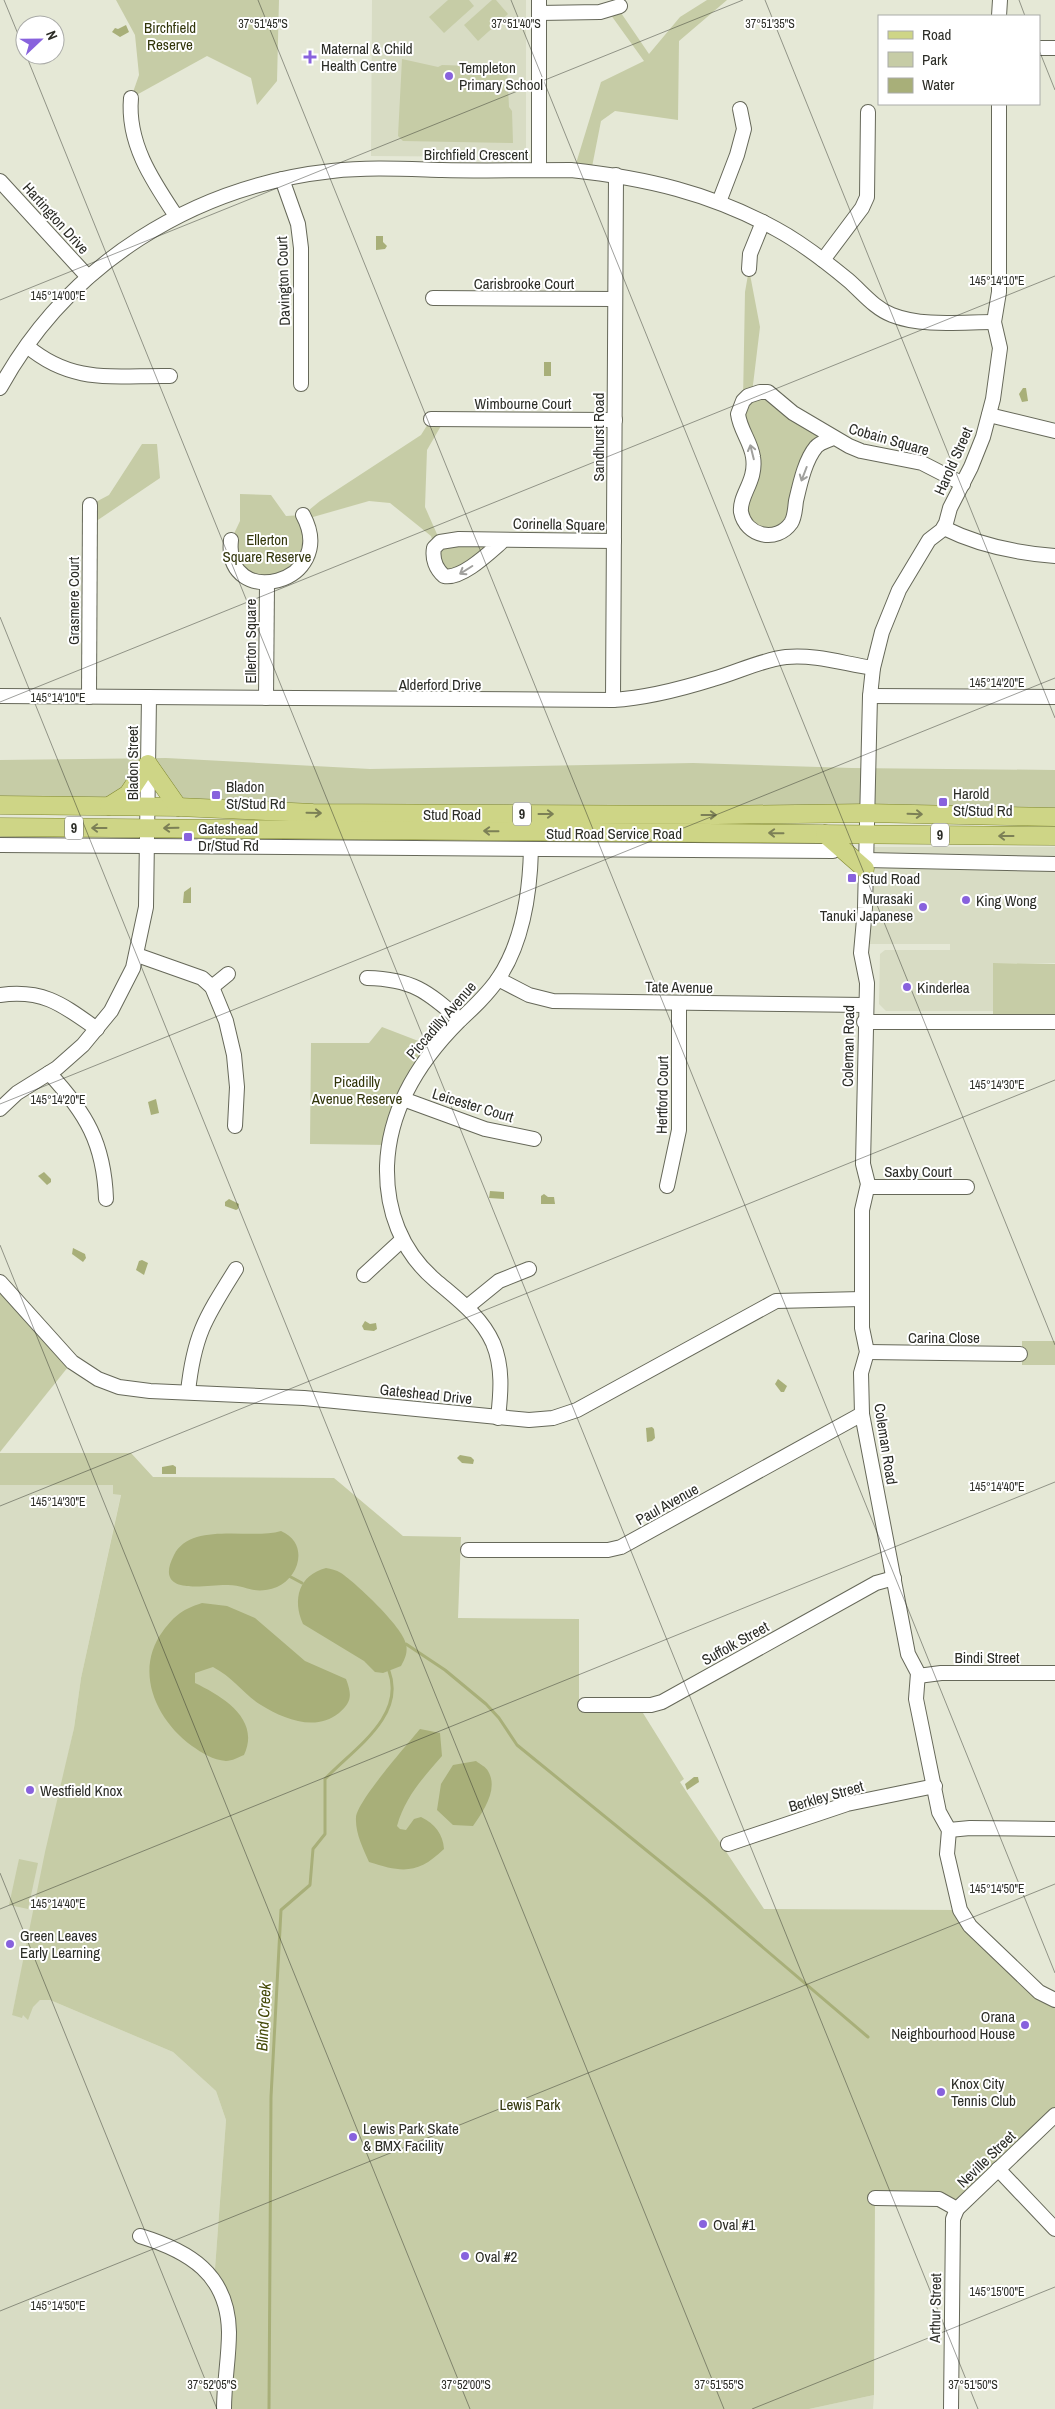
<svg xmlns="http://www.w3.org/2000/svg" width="1055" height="2409" viewBox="0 0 1055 2409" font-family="'Archivo Narrow',sans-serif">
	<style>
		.built { fill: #d8dcc4 }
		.green { fill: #c6cca6 }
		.water { fill: #a8af79 }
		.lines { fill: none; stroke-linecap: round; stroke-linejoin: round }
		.stream { stroke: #a8af79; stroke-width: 3 }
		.minor-casing { stroke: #666859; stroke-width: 16 }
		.major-casing { stroke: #808830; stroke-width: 19 }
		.minor { stroke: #fff; stroke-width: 14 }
		.major { stroke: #ced586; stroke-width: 18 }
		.oneway { stroke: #a0a09d }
		.oneway2 { stroke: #7c8056 }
		.ticks { fill: none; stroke: #2b2c26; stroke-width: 1; stroke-opacity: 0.45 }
		.poi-dot { fill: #8862dd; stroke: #fff; stroke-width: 2 }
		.labels { text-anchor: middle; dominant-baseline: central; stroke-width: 4; stroke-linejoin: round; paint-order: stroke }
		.shield { fill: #fff; stroke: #6b6b67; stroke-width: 1 }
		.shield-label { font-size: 14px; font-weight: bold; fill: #2b2c26 }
		.park-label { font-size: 15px; fill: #32360b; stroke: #fff }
		.poi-label { font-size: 15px; fill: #2b2c26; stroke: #fff; text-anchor: start }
		.street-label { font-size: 15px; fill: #2b2c26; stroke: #fff }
		.water-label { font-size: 16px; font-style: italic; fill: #444908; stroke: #fff }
		.ticks-label { font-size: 12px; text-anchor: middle; fill: #2b2c26; stroke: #fff; stroke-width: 4; stroke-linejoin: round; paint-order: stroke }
	</style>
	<rect width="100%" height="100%" fill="#e5e8d6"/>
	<g class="built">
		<polygon points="372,0 526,0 526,151 520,157 371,156"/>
		<polygon points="866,847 1055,847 1055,963 993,963 993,1011 886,1011 879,1004 880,954 885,950 950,950 950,944 861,944"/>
		<polygon points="0,1485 114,1485 113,1494 121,1494 81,1678 74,1728 12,2015 23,2015 40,2000 50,2000 173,2052 216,2091 226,2120 214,2282 225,2310 224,2409 0,2409"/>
		<polygon points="874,2395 873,2409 809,2409"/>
	</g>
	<g class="green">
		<polygon points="116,0 279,0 277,81 257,105 251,78 207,56 131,98 139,75 135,35"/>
		<polygon points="448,0 469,0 474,6 444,33 429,17"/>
		<polygon points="492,0 496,0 508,14 478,41 464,25"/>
		<polygon points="707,0 727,0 679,41 678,120 615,111 601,121 591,172 574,170 601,82 644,61 608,11 617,7 649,54 680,17"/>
		<polygon points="402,59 438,67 442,65 507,67 509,107 512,111 513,143 403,141 398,136"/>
		<polygon points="749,269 760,327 752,393 760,392 816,431 816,436 794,516 775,535 743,517 752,481 743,401 745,292"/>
		<polygon points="431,419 445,419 427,450 425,507 440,541 504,540 444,576 431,536 390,503 369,501 306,519 310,537 288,577 243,575 231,540 240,521 240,494 271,495 286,516 303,515 320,501 421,435"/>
		<polygon points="142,444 157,444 160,478 89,526 90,505 109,495"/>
		<polygon points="166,758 370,769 693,763 852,768 1055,770 1055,817 178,807 160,781 123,798 0,805 0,760"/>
		<polygon points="993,963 1055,964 1055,1022 993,1023"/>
		<polygon points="382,1027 434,1047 389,1145 310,1144 311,1043 369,1043"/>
		<polygon points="0,1282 72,1362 0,1452"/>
		<rect x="1022" y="1341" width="33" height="24"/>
		<polygon points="0,1453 131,1453 153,1477 334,1478 403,1536 461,1537 458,1618 579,1619 579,1705 638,1705 684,1779 680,1782 764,1909 960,1910 1055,2000 1055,2115 957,2209 948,2203 875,2199 874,2395 809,2409 224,2409 228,2342 214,2282 226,2120 216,2091 173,2052 50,2000 40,2000 33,2007 28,2020 23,2015 22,2018 12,2015 45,1852 74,1728 81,1678 121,1495 113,1494 113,1485 0,1485"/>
		<polygon points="19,1859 38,1863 28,1909 9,1905"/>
	</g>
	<g class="water">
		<polygon points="126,25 129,32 120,37 112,32 115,28 118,29"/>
		<polygon points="376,236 383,236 383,242 387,246 385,249 376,250"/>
		<rect x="544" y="362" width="7" height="14"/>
		<polygon points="1026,388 1028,401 1022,402 1019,394 1023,388"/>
		<polygon points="191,887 191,903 183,903 184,892"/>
		<polygon points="156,1099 159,1113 151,1115 148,1102"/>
		<polygon points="44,1172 51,1179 51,1182 47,1185 38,1176"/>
		<polygon points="490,1191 504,1192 504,1199 489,1198"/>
		<polygon points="544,1194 548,1197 554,1197 555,1204 541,1204 541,1196"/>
		<polygon points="229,1199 239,1204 238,1209 236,1210 225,1206 225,1202"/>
		<polygon points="73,1248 85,1254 86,1258 83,1262 72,1254"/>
		<polygon points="142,1260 148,1263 144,1275 136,1270 139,1261"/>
		<polygon points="365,1321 370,1324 376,1323 377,1329 374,1331 364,1330 362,1326"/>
		<polygon points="778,1379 787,1386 784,1392 781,1392 775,1384"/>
		<polygon points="652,1427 654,1429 655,1438 652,1441 647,1442 646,1428"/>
		<polygon points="460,1455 471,1457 474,1460 473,1464 462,1463 457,1458"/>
		<polygon points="173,1465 176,1467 176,1474 162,1474 162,1467"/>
		<path d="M281 1531C309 1543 300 1577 277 1587 252 1596 248 1585 228 1585 207 1584 152 1598 174 1555 191 1521 251 1540 281 1531Z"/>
		<path d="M326 1568C331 1569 336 1570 341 1573 356 1583 403 1627 406 1644 408 1652 405 1659 401 1666L383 1673 375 1672 364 1661 303 1624C292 1599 299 1575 326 1568Z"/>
		<path d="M202 1603 227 1606 255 1618 305 1661 346 1679C352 1695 352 1702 339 1713 316 1732 283 1719 261 1705 243 1694 234 1678 213 1667L195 1673V1683C222 1696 261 1719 244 1755 239 1757 232 1761 226 1761 213 1760 202 1753 192 1746 155 1719 134 1670 163 1631 175 1615 183 1609 202 1603Z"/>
		<path d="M420 1729 440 1733 442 1756C423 1778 405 1797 397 1826L400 1829 406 1830 414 1819 421 1817C435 1824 443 1834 444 1849 418 1874 403 1873 369 1862 363 1848 355 1833 356 1817 358 1800 407 1745 420 1729Z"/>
		<path d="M476 1761C480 1764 486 1767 488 1771 499 1789 483 1812 473 1826L453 1825 437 1810 441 1784 453 1765Z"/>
		<polygon points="694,1777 698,1777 699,1782 687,1790 685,1784"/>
	</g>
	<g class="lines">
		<g class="stream">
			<polyline points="289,1576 302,1583"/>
			<polyline points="406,1644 445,1670 486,1704 499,1718 517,1745 705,1898 868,2037"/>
			<path d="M269 2409 271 2097 281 1910 310 1885 313 1849 325 1834V1779C352 1750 406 1717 389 1671"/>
		</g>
		<defs>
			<g id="minor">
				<polyline points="539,13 600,12 620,6"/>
				<polyline points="999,16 1000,0"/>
				<polyline points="1039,48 1055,48"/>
				<path d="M131 98C127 143 152 180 176 216"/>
				<polyline points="999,104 999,292 994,322 1000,348 993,399 983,437 971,467 950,508 946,523 942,530 929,540 899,590 882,632 873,668 870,696 865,908 861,953 867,983 863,1164 868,1184 862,1210 862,1328 867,1352 861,1373 862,1414 908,1654 918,1673 916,1699 939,1812 949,1830 947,1854 960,1910 970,1926 1039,1992 1055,2000"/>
				<polyline points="539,170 539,0"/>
				<polyline points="282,179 298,224 301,248 301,384"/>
				<polyline points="0,181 88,277"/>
				<polyline points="719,202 737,155 744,129 740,109"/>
				<polyline points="823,260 862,208 867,197 868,112"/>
				<polyline points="749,269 750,254 763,222"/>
				<polyline points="433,298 615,299"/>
				<path d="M27 346C73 385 115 375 170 376"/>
				<path d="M0 388C68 264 193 186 332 171 368 167 405 169 442 170 485 171 528 170 571 170 646 178 710 193 776 229 802 243 825 261 848 280 862 292 874 308 892 315 922 327 962 322 994 322"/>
				<polyline points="989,415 1055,431"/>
				<polyline points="431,419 615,420"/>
				<path d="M833 438C827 441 820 442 816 447 805 460 800 484 796 501 795 508 795 517 791 523 777 543 746 537 741 512 739 495 757 481 753 457 751 442 740 430 738 414L743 401 748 396 760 392H768L793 413 849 446 861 451 922 463 963 484"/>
				<path d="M944 528C978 545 1016 553 1055 556"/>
				<path d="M231 540C223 612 340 584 303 515"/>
				<path d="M504 540C491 551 462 580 444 576 436 569 432 559 434 548L440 542 459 539 614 541"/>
				<path d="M0 696 613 700C646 698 681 689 713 679 738 672 761 660 786 657 815 654 845 664 873 668"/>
				<polyline points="870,696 1055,697"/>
				<polyline points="89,697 90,505"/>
				<polyline points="266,698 267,584"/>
				<polyline points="613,700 616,175"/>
				<polyline points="0,845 833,851"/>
				<polyline points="866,860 1055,864"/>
				<polyline points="137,955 202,978 212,987 226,1021 234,1055 237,1087 235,1126"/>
				<path d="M367 978C412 979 427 991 460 1020"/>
				<polyline points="498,979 529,995 553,1001 865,1005"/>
				<polyline points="212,987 228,974"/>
				<path d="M0 995C44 989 63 1005 97 1029"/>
				<polyline points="864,1022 1055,1022"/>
				<path d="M49 1073C86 1113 104 1143 106 1199"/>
				<polyline points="403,1099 485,1129 534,1139"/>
				<polyline points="0,1109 17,1093 57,1068 83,1045 111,1011 133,968 146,907 149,697"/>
				<polyline points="667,1186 679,1130 679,1004"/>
				<polyline points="868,1187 967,1187"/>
				<polyline points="364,1275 402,1240"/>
				<polyline points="0,1282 72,1362 98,1379 119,1387 150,1391 304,1398 529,1420 553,1418 577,1410 776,1301 862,1299"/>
				<polyline points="467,1307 499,1281 529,1269"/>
				<polyline points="867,1352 1020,1354"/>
				<path d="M188 1392C194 1334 206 1317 236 1269"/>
				<path d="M498 1418C501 1392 503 1367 493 1343 481 1316 457 1299 435 1280 401 1251 386 1210 387 1166 389 1109 420 1060 459 1021 473 1008 487 995 498 979 523 942 530 893 531 849"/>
				<polyline points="468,1550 608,1550 621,1547 862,1414"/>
				<polyline points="918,1676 941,1673 1055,1673"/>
				<polyline points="585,1705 651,1705 662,1702 876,1583 894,1578"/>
				<polyline points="949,1830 970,1828 1055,1829"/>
				<polyline points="728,1844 847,1804 935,1786"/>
				<polyline points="998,2169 1055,2229"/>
				<polyline points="875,2198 939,2199 957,2209 1055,2115"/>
				<path d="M140 2236C189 2251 228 2274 229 2332 229 2358 224 2383 224 2409"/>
				<polyline points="951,2409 953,2219 957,2209"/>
			</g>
			<g id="major">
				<polyline points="0,805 178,807 313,813 717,815 866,813 1055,817"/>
				<polyline points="109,806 128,794 148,764 178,807"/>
				<polyline points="0,827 1055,836"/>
				<polyline points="825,834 865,869"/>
			</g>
		</defs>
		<use href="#minor" class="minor-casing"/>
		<use href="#major" class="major-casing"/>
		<use href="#minor" class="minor"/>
		<use href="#major" class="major"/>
	</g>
	<defs><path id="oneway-shaft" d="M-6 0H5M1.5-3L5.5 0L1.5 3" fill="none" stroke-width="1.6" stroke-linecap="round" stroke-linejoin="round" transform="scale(1.25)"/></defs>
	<g class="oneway">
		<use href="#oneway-shaft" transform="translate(752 452) rotate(-104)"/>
		<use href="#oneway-shaft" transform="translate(804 474) rotate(111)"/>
		<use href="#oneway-shaft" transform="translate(466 570) rotate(148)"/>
	</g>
	<g class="oneway2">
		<use href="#oneway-shaft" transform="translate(314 813) rotate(1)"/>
		<use href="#oneway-shaft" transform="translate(546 814)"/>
		<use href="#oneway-shaft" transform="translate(915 814) rotate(2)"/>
		<use href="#oneway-shaft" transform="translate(709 815)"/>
		<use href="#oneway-shaft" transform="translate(99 828) rotate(-180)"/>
		<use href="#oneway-shaft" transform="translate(171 828) rotate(179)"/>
		<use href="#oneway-shaft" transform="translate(491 831) rotate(-179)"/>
		<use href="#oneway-shaft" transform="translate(776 833) rotate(-179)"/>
		<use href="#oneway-shaft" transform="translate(1006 836) rotate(-180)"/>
	</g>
	<path class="ticks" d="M4 0 25 51M258 0 1055 1973M511 0 1055 1345M765 0 1055 718M1019 0 1025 16M1039 50 1055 90M26 55 978 2409M0 300 743 0M0 617 724 2409M0 702 1055 276M0 1104 1055 678M0 1245 470 2409M0 1506 1055 1080M0 1873 217 2409M0 1909 1055 1482M0 2311 1055 1884M752 2409 1055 2287"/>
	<g class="poi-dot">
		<path d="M307.5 49.5h5v5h5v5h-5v5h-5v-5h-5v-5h5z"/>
		<circle cx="449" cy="76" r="5"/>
		<rect x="211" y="790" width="10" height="10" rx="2.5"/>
		<rect x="938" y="797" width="10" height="10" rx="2.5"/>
		<rect x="183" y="832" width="10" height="10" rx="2.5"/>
		<rect x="847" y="873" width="10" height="10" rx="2.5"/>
		<circle cx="966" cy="900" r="5"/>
		<circle cx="923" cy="907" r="5"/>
		<circle cx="907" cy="987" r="5"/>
		<circle cx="30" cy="1790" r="5"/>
		<circle cx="10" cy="1944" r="5"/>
		<circle cx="1025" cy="2025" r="5"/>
		<circle cx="941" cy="2092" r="5"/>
		<circle cx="353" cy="2137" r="5"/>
		<circle cx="703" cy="2224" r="5"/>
		<circle cx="465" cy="2256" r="5"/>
	</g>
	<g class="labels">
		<g class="shield">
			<rect x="513" y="802.5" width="18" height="23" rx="4"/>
			<rect x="65" y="816.5" width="18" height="23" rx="4"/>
			<rect x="931" y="823.5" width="18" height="23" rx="4"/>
		</g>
		<g class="shield-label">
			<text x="522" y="814">9</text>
			<text x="74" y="828">9</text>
			<text x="940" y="835">9</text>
		</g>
		<g class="park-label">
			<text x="170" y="27">Birchfield<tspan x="170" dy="17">Reserve</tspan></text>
			<text x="267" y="539">Ellerton<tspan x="267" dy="17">Square Reserve</tspan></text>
			<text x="357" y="1081">Picadilly<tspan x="357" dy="17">Avenue Reserve</tspan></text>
			<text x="530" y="2104">Lewis Park</text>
		</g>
		<g class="poi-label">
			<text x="321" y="48">Maternal &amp; Child<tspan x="321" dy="17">Health Centre</tspan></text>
			<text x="459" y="67">Templeton<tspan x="459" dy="17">Primary School</tspan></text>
			<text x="226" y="786">Bladon<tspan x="226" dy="17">St/Stud Rd</tspan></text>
			<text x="953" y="793">Harold<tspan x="953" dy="17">St/Stud Rd</tspan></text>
			<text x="198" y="828">Gateshead<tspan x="198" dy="17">Dr/Stud Rd</tspan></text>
			<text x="862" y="878">Stud Road</text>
			<text x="913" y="898" text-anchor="end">Murasaki<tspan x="913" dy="17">Tanuki Japanese</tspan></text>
			<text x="976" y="900">King Wong</text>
			<text x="917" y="987">Kinderlea</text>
			<text x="40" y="1790">Westfield Knox</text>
			<text x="20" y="1935">Green Leaves<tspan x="20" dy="17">Early Learning</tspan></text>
			<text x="1015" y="2016" text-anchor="end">Orana<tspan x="1015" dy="17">Neighbourhood House</tspan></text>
			<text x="951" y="2083">Knox City<tspan x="951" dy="17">Tennis Club</tspan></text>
			<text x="363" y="2128">Lewis Park Skate<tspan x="363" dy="17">&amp; BMX Facility</tspan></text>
			<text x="713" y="2224">Oval #1</text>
			<text x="475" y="2256">Oval #2</text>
		</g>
		<g class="street-label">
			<text x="476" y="154">Birchfield Crescent</text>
			<text transform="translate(56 218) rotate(48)">Hartington Drive</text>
			<text transform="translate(283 281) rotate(-92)">Davington Court</text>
			<text x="524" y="283">Carisbrooke Court</text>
			<text x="523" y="403">Wimbourne Court</text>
			<text transform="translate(598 437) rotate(-90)">Sandhurst Road</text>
			<text transform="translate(889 439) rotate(16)">Cobain Square</text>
			<text transform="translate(953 461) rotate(-66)">Harold Street</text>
			<text transform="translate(559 524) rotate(1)">Corinella Square</text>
			<text transform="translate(73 601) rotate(-90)">Grasmere Court</text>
			<text transform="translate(250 641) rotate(-90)">Ellerton Square</text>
			<text x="440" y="684">Alderford Drive</text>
			<text transform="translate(132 763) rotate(-90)">Bladon Street</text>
			<text x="452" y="814">Stud Road</text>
			<text x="614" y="833">Stud Road Service Road</text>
			<text transform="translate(679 987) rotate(1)">Tate Avenue</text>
			<text transform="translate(441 1020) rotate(-49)">Piccadilly Avenue</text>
			<text transform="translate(848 1046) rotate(-89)">Coleman Road</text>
			<text transform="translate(662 1095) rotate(-89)">Hertford Court</text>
			<text transform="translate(473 1105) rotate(17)">Leicester Court</text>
			<text x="918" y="1171">Saxby Court</text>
			<text x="944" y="1337">Carina Close</text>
			<text transform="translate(426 1394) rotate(6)">Gateshead Drive</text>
			<text transform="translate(886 1444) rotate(81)">Coleman Road</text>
			<text transform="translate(667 1504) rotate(-29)">Paul Avenue</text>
			<text transform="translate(735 1643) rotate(-29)">Suffolk Street</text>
			<text x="987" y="1657">Bindi Street</text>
			<text transform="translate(826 1796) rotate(-16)">Berkley Street</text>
			<text transform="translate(986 2159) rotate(-44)">Neville Street</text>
			<text transform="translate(935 2308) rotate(-89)">Arthur Street</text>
		</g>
		<g class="water-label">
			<text transform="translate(263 2017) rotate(-87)">Blind Creek</text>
		</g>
	</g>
	<g class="ticks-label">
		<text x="263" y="28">37°51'45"S</text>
		<text x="516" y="28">37°51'40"S</text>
		<text x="770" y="28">37°51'35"S</text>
		<text x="997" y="285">145°14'10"E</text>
		<text x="58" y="300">145°14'00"E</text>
		<text x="997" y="687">145°14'20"E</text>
		<text x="58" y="702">145°14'10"E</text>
		<text x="997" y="1089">145°14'30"E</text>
		<text x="58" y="1104">145°14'20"E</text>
		<text x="997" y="1491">145°14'40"E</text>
		<text x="58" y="1506">145°14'30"E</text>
		<text x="997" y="1893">145°14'50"E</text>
		<text x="58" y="1908">145°14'40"E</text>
		<text x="997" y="2296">145°15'00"E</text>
		<text x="58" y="2310">145°14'50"E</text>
		<text x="212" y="2389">37°52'05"S</text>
		<text x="466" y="2389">37°52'00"S</text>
		<text x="719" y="2389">37°51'55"S</text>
		<text x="973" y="2389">37°51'50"S</text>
	</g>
	<rect x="878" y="15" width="162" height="90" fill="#ffffff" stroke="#aaaba8"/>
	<rect x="888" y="31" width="25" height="8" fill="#ced586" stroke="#aaaba8"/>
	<text x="922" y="40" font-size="15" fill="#2b2c26">Road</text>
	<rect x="888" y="52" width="25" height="15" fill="#c6cca6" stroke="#aaaba8"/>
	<text x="922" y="65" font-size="15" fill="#2b2c26">Park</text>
	<rect x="888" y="78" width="25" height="15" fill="#a8af79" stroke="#aaaba8"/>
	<text x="922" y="90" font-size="15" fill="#2b2c26">Water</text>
	<g transform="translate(40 40) rotate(68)"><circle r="24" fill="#ffffff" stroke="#aaaba8"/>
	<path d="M0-4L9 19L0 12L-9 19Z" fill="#8862dd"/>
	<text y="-8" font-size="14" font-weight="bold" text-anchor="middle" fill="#2b2c26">N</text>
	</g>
</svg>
